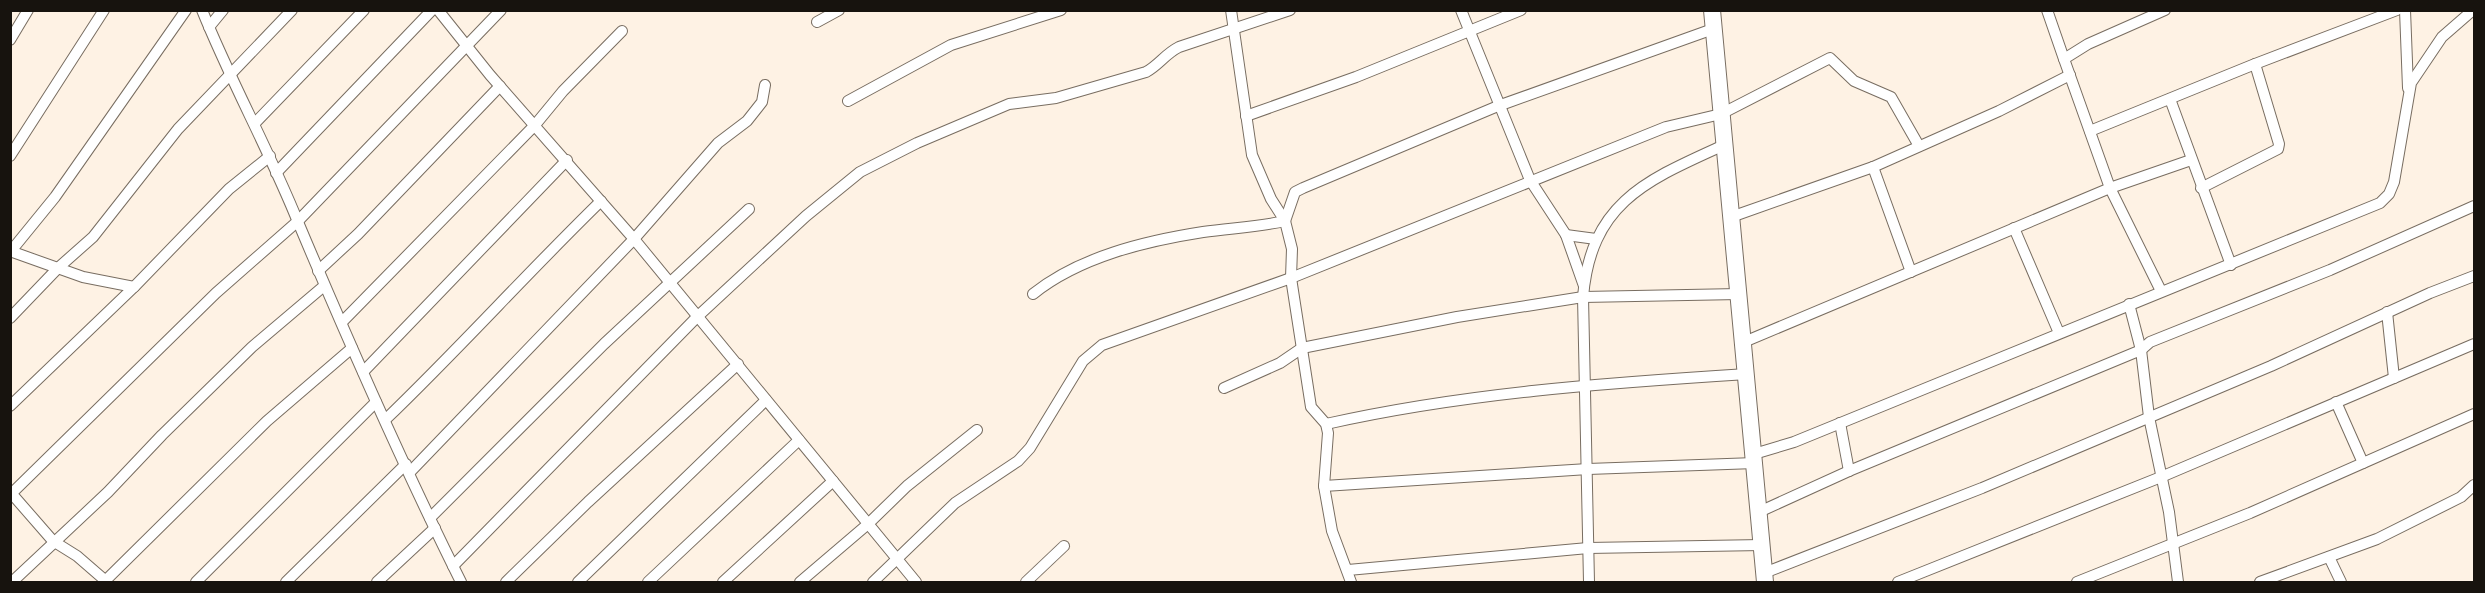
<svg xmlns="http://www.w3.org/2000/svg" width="2485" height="593" viewBox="0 0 2485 593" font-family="Signika,sans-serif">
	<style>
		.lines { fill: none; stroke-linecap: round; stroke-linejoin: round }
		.street-casing { stroke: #786d61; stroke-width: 12 }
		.secondary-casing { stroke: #786d61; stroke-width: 18 }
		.street { stroke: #fff; stroke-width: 10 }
		.secondary { stroke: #fff; stroke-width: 16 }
	</style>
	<rect width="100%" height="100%" fill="#fef2e4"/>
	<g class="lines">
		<defs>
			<g id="street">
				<path d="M202 10C231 82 269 150 298 222 349 343 402 464 461 582"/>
				<polyline points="438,10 490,75 634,239 916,582"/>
				<polyline points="1231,10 1252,155 1271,199 1285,221 1292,249 1291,278 1311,407 1326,424 1328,433 1324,486 1332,531 1351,582"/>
				<polyline points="1461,10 1530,180 1566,235 1584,286"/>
				<polyline points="2047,10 2064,59"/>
				<polyline points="2405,10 2408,88"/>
				<polyline points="817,22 839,10"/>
				<polyline points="209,27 223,10"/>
				<polyline points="10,40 28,10"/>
				<polyline points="2170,99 2231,265"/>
				<polyline points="848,101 951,45 1061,10"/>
				<polyline points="1246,116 1356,77 1521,10"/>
				<polyline points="255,123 364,10"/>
				<polyline points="2090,131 2255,64 2397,10"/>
				<polyline points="10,156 104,10"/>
				<polyline points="1873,167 1911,272"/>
				<polyline points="276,173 432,10"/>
				<polyline points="2201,188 2278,149 2279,144 2255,64"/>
				<polyline points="1731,217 1873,167 1999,111 2070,75"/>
				<polyline points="2014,228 2059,333"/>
				<polyline points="1566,235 1596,239"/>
				<polyline points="10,251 83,277 134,287"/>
				<polyline points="11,251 55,197 186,10"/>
				<polyline points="318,271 358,234 500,86"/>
				<polyline points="2161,291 2110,188 2064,59 2088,44 2165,10"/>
				<path d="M1033 294C1079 257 1145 241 1203 232 1231 228 1258 227 1285 221L1295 192 1303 188 1498 106 1713 29"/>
				<polyline points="2129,304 2141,350 2149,417 2169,512 2178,582"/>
				<polyline points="2387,312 2394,378"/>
				<polyline points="10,318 58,268 93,237 178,129 292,10"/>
				<polyline points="342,322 535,125 563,91 622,31"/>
				<polyline points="1744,342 2110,188 2191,160"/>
				<polyline points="363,372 567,160"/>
				<polyline points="1224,388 1280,363 1302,348 1457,317 1583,297 1739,294"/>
				<polyline points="2336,402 2363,463"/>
				<polyline points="10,406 134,287 229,189 270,156"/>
				<path d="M385 420C459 349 527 273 601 201"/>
				<polyline points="1840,423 1849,471"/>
				<path d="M1326 424C1464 393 1605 383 1747 374"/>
				<polyline points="1754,454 1794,442 2380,203 2389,194 2394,182 2411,83 2442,37 2473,10"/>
				<polyline points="410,472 634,239 718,143 747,121 762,102 765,85"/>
				<polyline points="1324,486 1588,469 1755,463"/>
				<polyline points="12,494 53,541 77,556 107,582"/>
				<polyline points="10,495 216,293 298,221 501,10"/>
				<polyline points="1759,512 1849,471 2141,350 2150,342 2330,270 2474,206"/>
				<polyline points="430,518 604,344 749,209"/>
				<polyline points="2329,557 2341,582"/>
				<path d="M453 566 697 317 806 216 860 172 917 143 1009 104 1056 98 1146 72C1159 65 1165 54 1179 47L1290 10"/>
				<polyline points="1348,570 1588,548 1762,545"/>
				<polyline points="1764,573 1982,488 2271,366 2430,293 2474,276"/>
				<polyline points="12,582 108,492 162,435 252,347 324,286"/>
				<polyline points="104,582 267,421 352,348"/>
				<polyline points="196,582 376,402"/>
				<polyline points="286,582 406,464"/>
				<polyline points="377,582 435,528"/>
				<polyline points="506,582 588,502 738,364"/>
				<polyline points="578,582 766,400"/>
				<polyline points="648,582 799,440"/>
				<polyline points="723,582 833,481"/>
				<polyline points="800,582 868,524 907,486 977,430"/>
				<polyline points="873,582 955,503 1018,461 1030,448 1083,361 1102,345 1291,278 1666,127 1721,114 1830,58 1854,81 1891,97 1919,146"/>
				<polyline points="1026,582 1064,546"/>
				<path d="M1589 582 1583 297C1591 202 1647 180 1724 145"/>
				<polyline points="1898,582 2161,477 2474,344"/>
				<polyline points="2077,582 2250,513 2474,414"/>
				<polyline points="2260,582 2377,539 2461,497 2474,485"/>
			</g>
			<polyline id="secondary" points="1712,10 1765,582"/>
		</defs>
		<use href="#street" class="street-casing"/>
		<use href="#secondary" class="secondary-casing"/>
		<use href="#street" class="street"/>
		<use href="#secondary" class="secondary"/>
	</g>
	<rect width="2485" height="593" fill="none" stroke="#17130e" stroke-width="24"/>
</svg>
